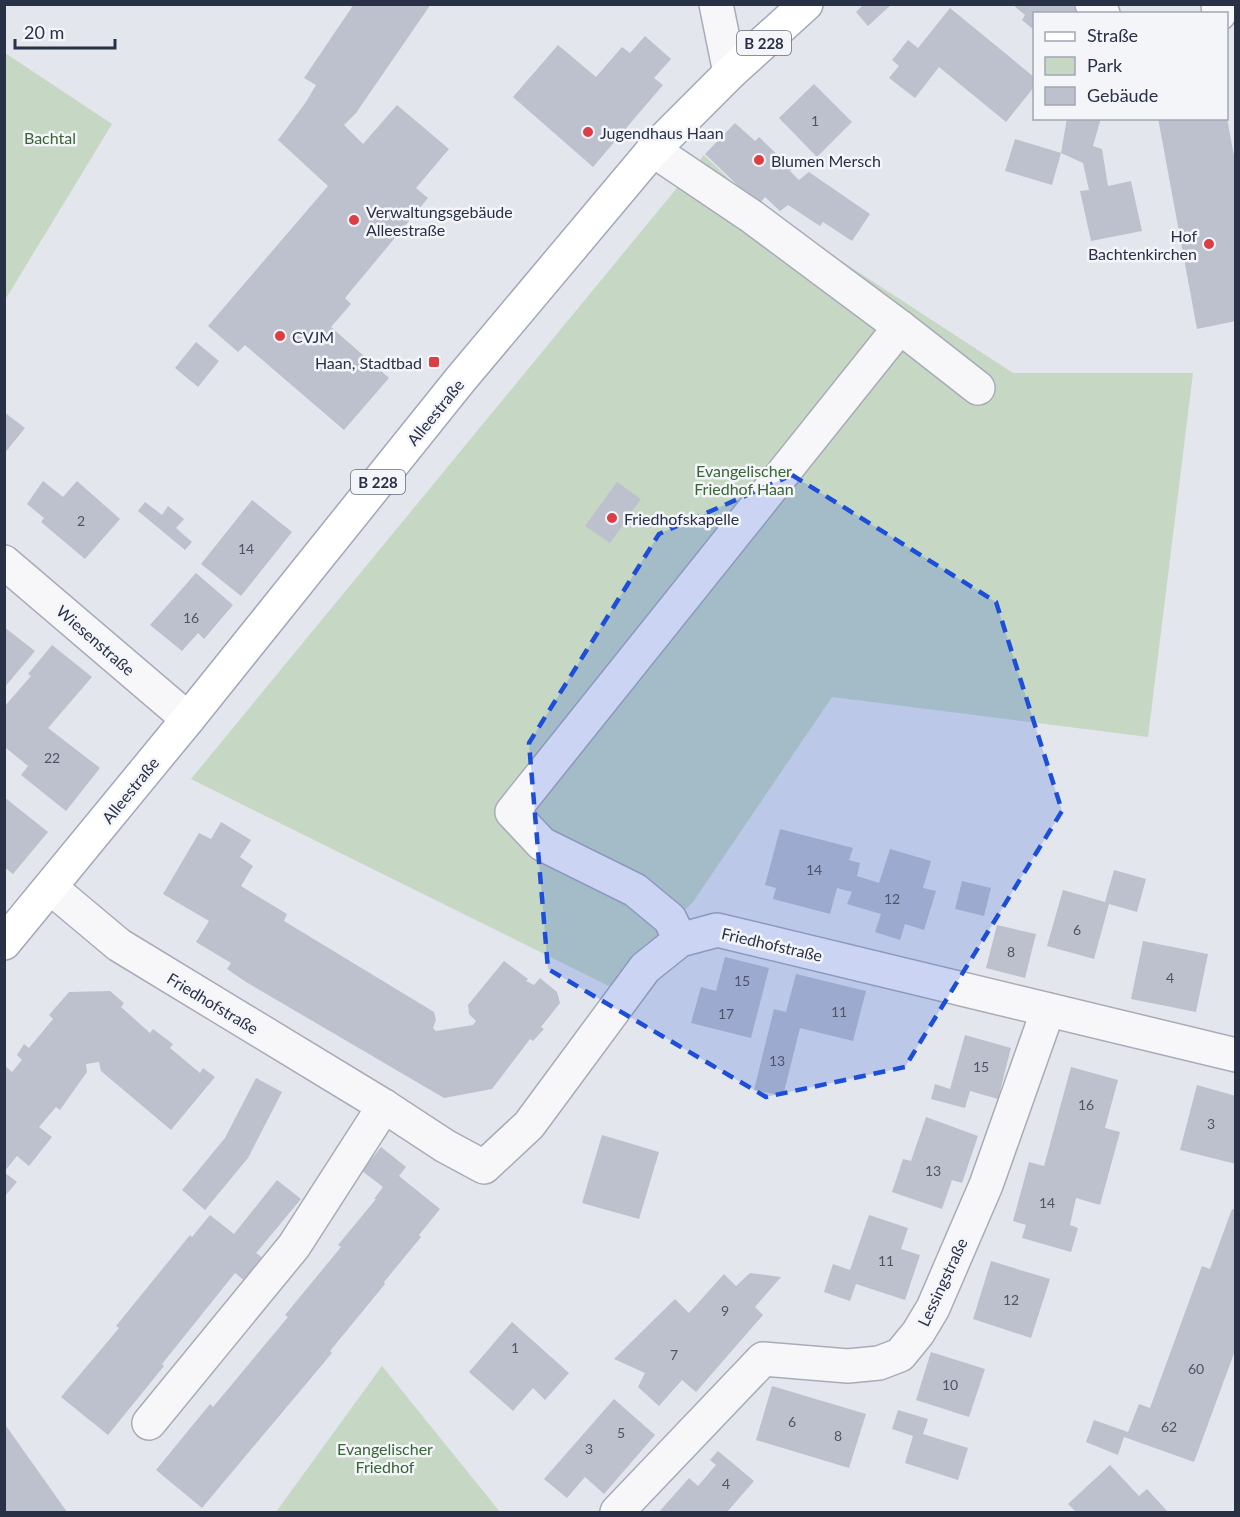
<svg xmlns="http://www.w3.org/2000/svg" width="1240" height="1517" viewBox="0 0 1240 1517" font-family="Lato,sans-serif">
	<style>
		.green { fill: #c6d7c3 }
		.building { fill: #bdc1cd }
		.lines { fill: none; stroke-linecap: round; stroke-linejoin: round }
		.minor-casing { stroke: #a7acb8; stroke-width: 36 }
		.major-casing { stroke: #a1a8ba; stroke-width: 36 }
		.minor { stroke: #f7f7fa; stroke-width: 33 }
		.major { stroke: #fff; stroke-width: 33 }
		.marked { fill: #1d4ed8; fill-opacity: 0.2; stroke: #1d4ed8; stroke-width: 4.5; stroke-dasharray: 12 8; stroke-linejoin: round }
		.poi-dot { fill: #dc3e45; stroke: #f3f5f9; stroke-width: 2 }
		.labels { text-anchor: middle; dominant-baseline: central; stroke-width: 5; stroke-linejoin: round; paint-order: stroke }
		.number-label { font-size: 14px; fill: #4e5568 }
		.shield { fill: #f3f5f9; stroke: #666c7c; stroke-width: 1.5 }
		.shield-label { font-size: 15px; font-weight: bold; fill: #293147 }
		.poi-label { font-size: 16px; fill: #293147; stroke: #f3f5f9; text-anchor: start }
		.park-label { font-size: 16px; fill: #396435; stroke: #f3f5f9 }
		.street-label { font-size: 16px; fill: #293147; stroke: #f3f5f9 }
	</style>
	<rect width="100%" height="100%" fill="#e3e6ed"/>
	<g class="green">
		<polygon points="5,53 112,124 5,300"/>
		<polygon points="704,155 757,206 1013,373 1193,373 1148,737 832,697 693,902 609,986 191,779"/>
		<polygon points="382,1366 500,1512 276,1512"/>
	</g>
	<g class="building">
		<polygon points="354,4 431,4 356,113 344,125 363,144 397,105 449,149 416,188 428,198 345,298 351,304 331,327 389,378 344,430 245,345 238,352 208,326 328,186 278,140 306,102 316,85 304,78"/>
		<polygon points="864,4 892,4 868,26 856,12"/>
		<polygon points="1012,4 1080,4 1092,14 1034,14 1034,30 1022,20 1025,15"/>
		<polygon points="950,8 1034,77 1034,87 1006,122 939,67 915,98 889,78 899,66 892,60 908,40 918,48"/>
		<polygon points="645,36 671,59 654,78 663,85 593,167 513,97 558,45 596,77 622,47 630,53"/>
		<polygon points="814,84 852,122 817,157 779,118"/>
		<polygon points="1067,118 1101,118 1093,146 1102,149 1108,186 1131,181 1142,231 1091,241 1080,191 1089,190 1083,163 1061,153"/>
		<polygon points="1158,118 1227,118 1236,167 1236,321 1197,329"/>
		<polygon points="735,123 755,141 759,137 792,169 790,171 799,180 809,172 870,214 852,241 823,222 820,226 788,205 780,211 765,197 758,205 705,154"/>
		<polygon points="1015,139 1061,153 1052,185 1005,171"/>
		<polygon points="196,342 219,361 198,387 175,368"/>
		<polygon points="4,412 25,428 4,454"/>
		<polygon points="43,481 63,497 77,481 120,519 85,559 41,522 44,518 27,504"/>
		<polygon points="617,482 641,499 610,543 585,526"/>
		<polygon points="252,500 292,532 241,596 201,564"/>
		<polygon points="145,502 162,515 168,506 184,519 176,528 192,542 185,550 138,511"/>
		<polygon points="196,573 233,605 204,639 198,633 182,651 150,625"/>
		<polygon points="4,627 35,651 4,688"/>
		<polygon points="52,645 92,677 48,728 100,768 66,811 21,775 28,766 6,748 4,750 4,707 31,676 28,674"/>
		<polygon points="4,797 48,832 13,874 4,867"/>
		<polygon points="221,822 251,840 240,857 253,866 241,886 287,914 284,921 434,1012 436,1020 433,1028 436,1031 473,1025 476,1021 469,1014 468,1005 504,961 528,979 526,981 534,985 540,978 557,992 560,1003 541,1027 544,1029 533,1041 530,1039 492,1089 444,1098 246,982 227,969 231,963 196,942 209,921 163,894 199,833 211,839"/>
		<polygon points="780,829 853,848 849,860 860,863 857,876 879,883 890,849 931,861 923,888 936,891 924,930 905,924 900,940 875,932 881,914 847,904 852,892 837,888 830,914 773,899 776,888 765,885"/>
		<polygon points="1114,870 1146,879 1137,912 1109,904 1094,959 1047,946 1063,890 1105,902"/>
		<polygon points="962,881 991,888 984,916 955,909"/>
		<polygon points="997,925 1036,934 1025,978 986,968"/>
		<polygon points="1143,941 1208,954 1196,1012 1131,999"/>
		<polygon points="725,957 769,968 751,1038 691,1023 701,987 716,991"/>
		<polygon points="796,974 866,991 853,1041 800,1028 783,1096 754,1090 774,1009 786,1012"/>
		<polygon points="110,991 124,1003 121,1007 150,1033 153,1029 173,1044 170,1048 200,1073 203,1068 215,1077 171,1130 101,1071 99,1062 86,1064 87,1072 60,1110 56,1107 39,1127 52,1137 29,1166 17,1156 4,1172 4,1065 12,1072 22,1060 17,1055 24,1044 29,1048 53,1019 49,1015 69,992"/>
		<polygon points="965,1035 1011,1048 998,1099 970,1091 965,1108 931,1099 935,1084 950,1089"/>
		<polygon points="1071,1067 1118,1080 1105,1128 1120,1132 1100,1205 1076,1198 1070,1225 1078,1228 1071,1252 1022,1238 1026,1225 1013,1221 1029,1162 1044,1166"/>
		<polygon points="256,1078 282,1092 248,1158 205,1210 182,1190 225,1138"/>
		<polygon points="1197,1085 1236,1096 1236,1164 1180,1150"/>
		<polygon points="926,1117 978,1136 962,1183 952,1180 942,1209 892,1192 903,1159 911,1161"/>
		<polygon points="602,1135 659,1152 639,1219 582,1203"/>
		<polygon points="381,1147 406,1167 399,1176 440,1209 419,1235 421,1237 384,1282 385,1284 330,1351 332,1353 202,1508 156,1470 210,1404 213,1407 288,1317 285,1315 341,1247 338,1245 376,1199 374,1199 383,1187 362,1171"/>
		<polygon points="4,1172 17,1182 4,1197"/>
		<polygon points="277,1180 301,1199 256,1253 264,1259 246,1282 235,1273 162,1364 164,1366 108,1435 61,1397 119,1328 116,1326 190,1235 192,1237 210,1215 234,1234"/>
		<polygon points="1232,1209 1236,1210 1236,1348 1194,1462 1124,1437 1118,1455 1086,1442 1094,1420 1128,1432 1139,1404 1150,1408 1202,1266 1210,1269"/>
		<polygon points="869,1215 908,1228 901,1249 920,1255 905,1300 856,1284 850,1301 824,1292 833,1264 850,1270"/>
		<polygon points="991,1261 1050,1279 1031,1338 973,1319"/>
		<polygon points="750,1273 781,1277 755,1307 763,1315 696,1392 682,1380 659,1406 638,1387 645,1373 614,1359 675,1299 689,1313 724,1274 736,1286"/>
		<polygon points="512,1322 569,1373 545,1400 533,1388 513,1411 469,1372"/>
		<polygon points="931,1352 985,1369 969,1417 916,1400"/>
		<polygon points="772,1386 866,1414 849,1468 756,1440"/>
		<polygon points="614,1399 655,1435 604,1494 585,1477 567,1498 544,1479"/>
		<polygon points="898,1410 928,1419 923,1434 968,1448 958,1480 905,1463 913,1436 892,1429"/>
		<polygon points="4,1423 67,1512 4,1512"/>
		<polygon points="718,1451 754,1481 727,1512 659,1512 689,1478 698,1486 716,1465 710,1460"/>
		<polygon points="1110,1465 1139,1496 1147,1489 1168,1512 1076,1512 1068,1504"/>
	</g>
	<g class="lines">
		<defs>
			<g id="minor">
				<polyline points="716,4 730,73"/>
				<polyline points="1092,4 1103,14"/>
				<polyline points="1218,4 1219,14"/>
				<polyline points="653,150 751,216 900,327 512,812 542,844 635,890 670,919 680,940"/>
				<polyline points="900,327 978,388"/>
				<polyline points="4,562 188,719"/>
				<polyline points="51,888 119,945 384,1106 445,1146 484,1167 529,1125 645,968 680,940 717,930 1236,1055"/>
				<polyline points="149,1423 294,1246 384,1106"/>
				<polyline points="617,1512 763,1359 848,1366 879,1363 900,1355 918,1333 933,1308 986,1185 1048,1010"/>
			</g>
			<polyline id="major" points="4,943 188,719 460,380 653,150 730,73 806,4"/>
		</defs>
		<use href="#minor" class="minor-casing"/>
		<use href="#major" class="major-casing"/>
		<use href="#minor" class="minor"/>
		<use href="#major" class="major"/>
	</g>
	<path class="marked" d="M792 475 996 602 1062 811 905 1067 766 1097 548 969 529 743 659 534Z"/>
	<g class="poi-dot">
		<circle cx="588" cy="132" r="6"/>
		<circle cx="759" cy="160" r="6"/>
		<circle cx="354" cy="220" r="6"/>
		<circle cx="1209" cy="244" r="6"/>
		<circle cx="280" cy="336" r="6"/>
		<rect x="428" y="356" width="12" height="12" rx="3"/>
		<circle cx="612" cy="518" r="6"/>
	</g>
	<g class="labels">
		<g class="number-label">
			<text x="815" y="120">1</text>
			<text x="81" y="520">2</text>
			<text x="246" y="548">14</text>
			<text x="191" y="617">16</text>
			<text x="52" y="757">22</text>
			<text x="814" y="869">14</text>
			<text x="892" y="898">12</text>
			<text x="1077" y="929">6</text>
			<text x="1011" y="951">8</text>
			<text x="1170" y="977">4</text>
			<text x="742" y="980">15</text>
			<text x="839" y="1011">11</text>
			<text x="726" y="1013">17</text>
			<text x="777" y="1060">13</text>
			<text x="981" y="1066">15</text>
			<text x="1086" y="1104">16</text>
			<text x="1211" y="1123">3</text>
			<text x="933" y="1170">13</text>
			<text x="1047" y="1202">14</text>
			<text x="886" y="1260">11</text>
			<text x="1011" y="1299">12</text>
			<text x="725" y="1310">9</text>
			<text x="515" y="1347">1</text>
			<text x="674" y="1354">7</text>
			<text x="1196" y="1368">60</text>
			<text x="950" y="1384">10</text>
			<text x="792" y="1421">6</text>
			<text x="1169" y="1426">62</text>
			<text x="621" y="1432">5</text>
			<text x="838" y="1435">8</text>
			<text x="589" y="1448">3</text>
			<text x="726" y="1483">4</text>
		</g>
		<g class="shield">
			<rect x="737" y="31" width="54" height="24" rx="4.5"/>
			<rect x="351" y="470" width="54" height="24" rx="4.5"/>
		</g>
		<g class="shield-label">
			<text x="764" y="43">B 228</text>
			<text x="378" y="482">B 228</text>
		</g>
		<g class="poi-label">
			<text x="600" y="132">Jugendhaus Haan</text>
			<text x="771" y="160">Blumen Mersch</text>
			<text x="366" y="211">Verwaltungsgebäude<tspan x="366" dy="18">Alleestraße</tspan></text>
			<text x="1197" y="235" text-anchor="end">Hof<tspan x="1197" dy="18">Bachtenkirchen</tspan></text>
			<text x="292" y="336">CVJM</text>
			<text x="422" y="362" text-anchor="end">Haan, Stadtbad</text>
			<text x="624" y="518">Friedhofskapelle</text>
		</g>
		<g class="park-label">
			<text x="50" y="137">Bachtal</text>
			<text x="744" y="470">Evangelischer<tspan x="744" dy="18">Friedhof Haan</tspan></text>
			<text x="385" y="1448">Evangelischer<tspan x="385" dy="18">Friedhof</tspan></text>
		</g>
		<g class="street-label">
			<text transform="translate(435 412) rotate(-51)">Alleestraße</text>
			<text transform="translate(96 640) rotate(41)">Wiesenstraße</text>
			<text transform="translate(130 790) rotate(-51)">Alleestraße</text>
			<text transform="translate(772 944) rotate(13)">Friedhofstraße</text>
			<text transform="translate(213 1003) rotate(31)">Friedhofstraße</text>
			<text transform="translate(942 1282) rotate(-65)">Lessingstraße</text>
		</g>
	</g>
	<rect width="1240" height="1517" fill="none" stroke="#293147" stroke-width="12"/>
	<rect x="1033" y="12" width="195" height="108" fill="#f3f5f9" stroke="#a2a7b2" stroke-width="1.5"/>
	<rect x="1045" y="32" width="30" height="9" fill="#ffffff" stroke="#a2a7b2" stroke-width="1.5"/>
	<text x="1087" y="42" font-size="18" fill="#293147">Straße</text>
	<rect x="1045" y="57" width="30" height="18" fill="#c6d7c3" stroke="#a2a7b2" stroke-width="1.5"/>
	<text x="1087" y="72" font-size="18" fill="#293147">Park</text>
	<rect x="1045" y="87" width="30" height="18" fill="#bdc1cd" stroke="#a2a7b2" stroke-width="1.5"/>
	<text x="1087" y="102" font-size="18" fill="#293147">Gebäude</text>
	<path d="M15 39v9h100v-9" fill="none" stroke="#293147" stroke-width="3"/>
	<text x="24" y="39" font-size="18" fill="#293147" stroke="#f3f5f9" stroke-width="4.5" paint-order="stroke">20 m</text>
</svg>
